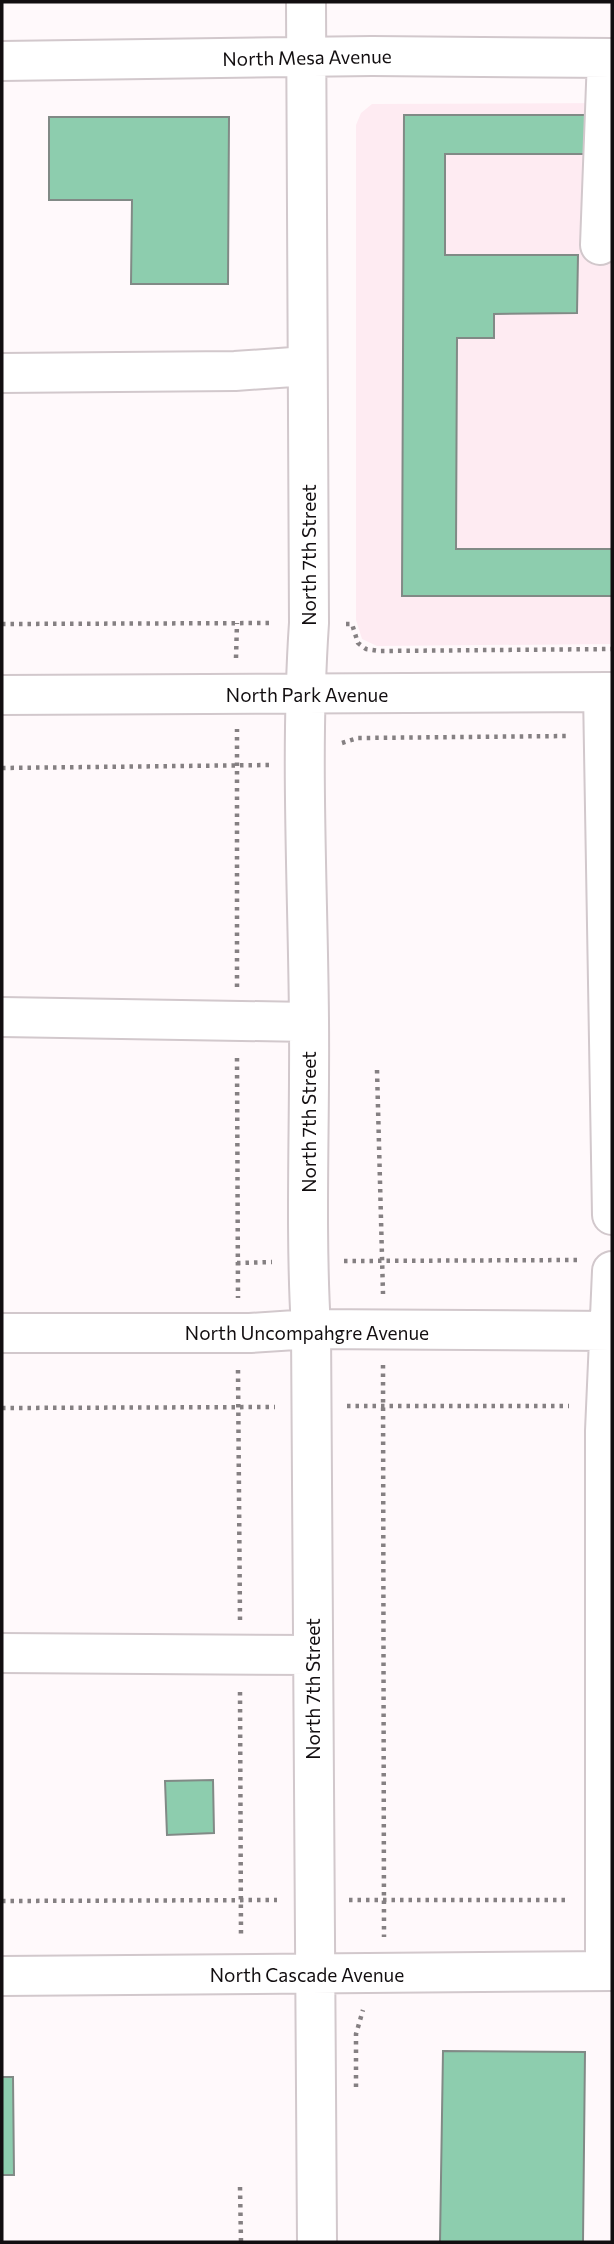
<svg xmlns="http://www.w3.org/2000/svg" width="614" height="2244" font-family="Commissioner,sans-serif">
<rect width="100%" height="100%" fill="#fff9fb"/>
<path fill="#feebf2" d="M 612,103 L 612,644 L 377,646 L 362,639 L 356,620 L 356,125 L 361,113 L 372,104 Z"/>
<path fill="#8dcdae" stroke="#818a86" stroke-width="2" d="M 404,115 L 589,115 L 589,154 L 445,154 L 445,255 L 578,255 L 577,313 L 494,314 L 494,338 L 457,338 L 456,549 L 612,549 L 612,596 L 402,596 Z
M 49,117 L 229,117 L 228,284 L 131,284 L 132,200 L 49,200 Z
M 213,1780 L 214,1833 L 167,1835 L 165,1781 Z
M 443,2051 L 585,2052 L 583,2242 L 440,2242 Z
M 2,2077 L 13,2077 L 14,2175 L 2,2175 Z"/>
<g fill="none" stroke-linecap="round" stroke-linejoin="round">
<defs>
<path id="minor" d="M 306,2 L 309,623 C 300,756 308,889 309,1021 C 310,1124 305,1227 311,1329 L 317,2242
M 2,61 L 372,56 L 612,58
M 600,245 L 607,58
M 2,373 L 235,371 L 307,366
M 603,692 L 612,1215
M 2,695 L 612,692
M 2,1017 L 309,1022
M 2,1333 L 250,1333 L 311,1329 L 612,1331
M 2,1653 L 312,1655
M 605,1971 L 605,1431 L 612,1271
M 2,1976 L 612,1971"/>
</defs>
<use href="#minor" stroke="#d2c8cc" stroke-width="42"/>
<path stroke="#858082" stroke-width="4.5" stroke-dasharray="3.5 5" stroke-linecap="butt" d="M 2,624 L 274,623
M 346,624 L 352,624 L 358,643 L 366,649 L 380,651 L 612,649
M 236,658 L 237,623
M 342,743 L 358,738 L 567,736
M 2,768 L 270,765
M 237,987 L 237,729
M 237,1058 L 238,1298
M 377,1070 L 383,1294
M 344,1261 L 580,1260
M 237,1263 L 272,1262
M 383,1365 L 384,1937
M 238,1370 L 240,1620
M 347,1406 L 569,1406
M 2,1408 L 275,1407
M 240,1692 L 241,1938
M 349,1900 L 568,1900
M 2,1901 L 277,1900
M 356,2087 L 356,2034 L 363,2010
M 240,2187 L 241,2242"/>
<use href="#minor" stroke="#fff" stroke-width="38"/>
</g>
<g text-anchor="middle" dominant-baseline="central" stroke-width="5" stroke-linejoin="round" paint-order="stroke">
<g font-size="19" fill="#120e10" stroke="#fff">
<text transform="translate(307 57) rotate(-1)">North Mesa Avenue</text>
<text transform="translate(308 555) rotate(-90)">North 7th Street</text>
<text x="307" y="694">North Park Avenue</text>
<text transform="translate(308 1122) rotate(-90)">North 7th Street</text>
<text x="307" y="1332">North Uncompahgre Avenue</text>
<text transform="translate(312 1689) rotate(-90)">North 7th Street</text>
<text x="307" y="1974">North Cascade Avenue</text>
</g>
</g>
<rect width="614" height="2244" fill="none" stroke="#120e10" stroke-width="7"/>
</svg>
